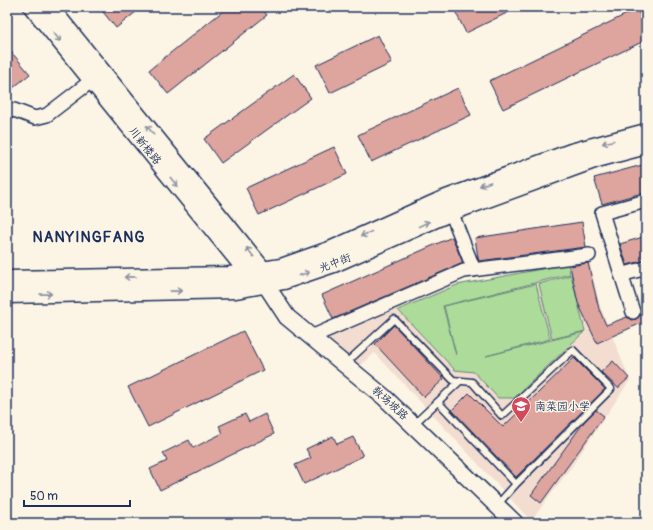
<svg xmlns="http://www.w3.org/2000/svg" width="653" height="530" font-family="Pangolin,'LXGW WenKai TC',sans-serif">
<rect width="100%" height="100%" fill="#fcf5e5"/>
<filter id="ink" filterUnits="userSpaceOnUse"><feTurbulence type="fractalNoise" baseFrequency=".025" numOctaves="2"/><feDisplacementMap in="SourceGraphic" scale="8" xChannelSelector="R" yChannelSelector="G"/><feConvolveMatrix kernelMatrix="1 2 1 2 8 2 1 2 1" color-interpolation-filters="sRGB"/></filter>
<g filter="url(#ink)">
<path fill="#f3ddd0" d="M 589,259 L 600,306 L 630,380 L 572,466 L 531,521 L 375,353 L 360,366 L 328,338 L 456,284 Z"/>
<path fill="#acdb9a" stroke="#64857c" d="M 568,264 L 570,274 L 443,306 L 456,355 L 444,306 L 536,284 L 550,339 L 486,356 L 584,332 L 514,398 L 498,398 L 474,372 L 455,370 L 398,310 L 457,285 Z
M 571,275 L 585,331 L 552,339 L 539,284 Z"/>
<path fill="#dea49e" stroke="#1b2f5e" d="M 99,7 L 142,7 L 116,28 Z
M 228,7 L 260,7 L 267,15 L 168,94 L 149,70 Z
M 453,7 L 519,7 L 466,33 Z
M 637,9 L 646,27 L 646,40 L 503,109 L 489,81 Z
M 378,35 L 392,63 L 330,93 L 316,65 Z
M 7,47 L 30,74 L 7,93 Z
M 294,74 L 311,98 L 221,163 L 204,139 Z
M 458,88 L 471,115 L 371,162 L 358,135 Z
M 334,147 L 347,174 L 259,215 L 246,188 Z
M 646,164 L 646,192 L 602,204 L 594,178 Z
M 582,222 L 586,247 L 479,261 L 478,258 L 475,238 Z
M 646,236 L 646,260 L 627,265 L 620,244 Z
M 452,237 L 463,263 L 333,319 L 322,295 Z
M 588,263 L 599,309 L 606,325 L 627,317 L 631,320 L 636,319 L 639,317 L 641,312 L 646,310 L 646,321 L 597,343 L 578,303 L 570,266 Z
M 394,325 L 444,379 L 424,397 L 375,344 Z
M 243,331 L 263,370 L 148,427 L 128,387 Z
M 574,358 L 605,389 L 516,477 L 452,410 L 469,393 L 503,427 Z
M 613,361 L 629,378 L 618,388 L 601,372 Z
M 596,410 L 604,416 L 541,503 L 531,495 L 584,422 Z
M 245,414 L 249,422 L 265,414 L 274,434 L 160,490 L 150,469 L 167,461 L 163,453 L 189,440 L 193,448 L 223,433 L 219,426 Z
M 333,436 L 337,444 L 353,437 L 363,456 L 304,484 L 295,465 L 311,458 L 306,449 Z"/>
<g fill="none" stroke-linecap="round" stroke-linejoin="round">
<defs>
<path id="service" d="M 345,364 L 394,319 L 453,380 L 472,382 L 502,416 L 573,350 L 611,389 L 516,484 L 498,504
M 438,402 L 516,484
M 414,424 L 460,381"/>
<path id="minor" d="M 7,112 L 14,110 L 35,118 L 47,115 L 99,75
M 448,204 L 474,270
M 621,275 L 646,268
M 633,312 L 602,213 L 646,201
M 311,337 L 464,271 L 589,255"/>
<path id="tertiary" d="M 32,7 L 253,279
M 50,7 L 269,277
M 7,279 L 230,275 L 281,267 L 332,249 L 441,200 L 571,152 L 646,132
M 266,285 L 287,317 L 384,397 L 515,523
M 7,295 L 236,290 L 284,281 L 334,264 L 452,212 L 597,159 L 646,146"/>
</defs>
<use href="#service" stroke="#1b2f5e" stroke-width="9"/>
<use href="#minor" stroke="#1b2f5e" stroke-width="16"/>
<use href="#tertiary" stroke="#1b2f5e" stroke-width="19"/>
<use href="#service" stroke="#fcf5e5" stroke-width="6"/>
<use href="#minor" stroke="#fcf5e5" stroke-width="13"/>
<use href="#tertiary" stroke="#fcf5e5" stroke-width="16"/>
</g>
<defs><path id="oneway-shaft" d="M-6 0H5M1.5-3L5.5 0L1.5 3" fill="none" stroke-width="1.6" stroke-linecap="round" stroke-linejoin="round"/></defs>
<g stroke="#8c92a2">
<use href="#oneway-shaft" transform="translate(57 37) rotate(51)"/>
<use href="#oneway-shaft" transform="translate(150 130) rotate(-129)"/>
<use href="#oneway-shaft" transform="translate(608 142) rotate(165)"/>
<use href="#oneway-shaft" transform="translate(174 182) rotate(51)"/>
<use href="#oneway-shaft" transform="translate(485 184) rotate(160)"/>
<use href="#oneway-shaft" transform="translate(424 224) rotate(-24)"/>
<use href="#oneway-shaft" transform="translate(366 234) rotate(156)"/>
<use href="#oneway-shaft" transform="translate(250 252) rotate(-129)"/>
<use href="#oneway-shaft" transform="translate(304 274) rotate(-18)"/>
<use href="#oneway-shaft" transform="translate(130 277) rotate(179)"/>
<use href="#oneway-shaft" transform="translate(176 291) rotate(-1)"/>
<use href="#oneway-shaft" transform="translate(46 294) rotate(-1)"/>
</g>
</g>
<defs>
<symbol id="school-pin" viewBox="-11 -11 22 30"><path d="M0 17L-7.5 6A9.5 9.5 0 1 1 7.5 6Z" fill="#d1495b" stroke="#fcf5e5"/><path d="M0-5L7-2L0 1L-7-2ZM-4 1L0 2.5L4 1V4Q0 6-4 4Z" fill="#fff"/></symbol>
</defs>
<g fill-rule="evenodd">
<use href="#school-pin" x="510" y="395" width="22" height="30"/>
</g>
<g text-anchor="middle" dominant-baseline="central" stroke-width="3" stroke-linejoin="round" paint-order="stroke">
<g font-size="11" fill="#1b2f5e" stroke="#fcf5e5">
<text transform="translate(145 146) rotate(51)">川新楼路</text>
<text transform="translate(335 263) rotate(-21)">光中街</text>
<text transform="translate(390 403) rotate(42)">教场坡路</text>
</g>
<g font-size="11" fill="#1b2f5e" stroke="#fcf5e5" text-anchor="start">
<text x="535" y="406">南菜园小学</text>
</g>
<g font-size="15" font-weight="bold" letter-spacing="1" fill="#1b2f5e" stroke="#fcf5e5">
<text x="89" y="237">NANYINGFANG</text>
</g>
</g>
<rect width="653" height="530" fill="none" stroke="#fcf5e5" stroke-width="24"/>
<rect x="12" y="12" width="629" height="506" fill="none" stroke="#1b2f5e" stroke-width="1.5" filter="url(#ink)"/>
<path d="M24 500v6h106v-6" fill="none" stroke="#1b2f5e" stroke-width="2"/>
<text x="30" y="500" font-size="12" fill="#1b2f5e" stroke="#fcf5e5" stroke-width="3" paint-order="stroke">50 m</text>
</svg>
